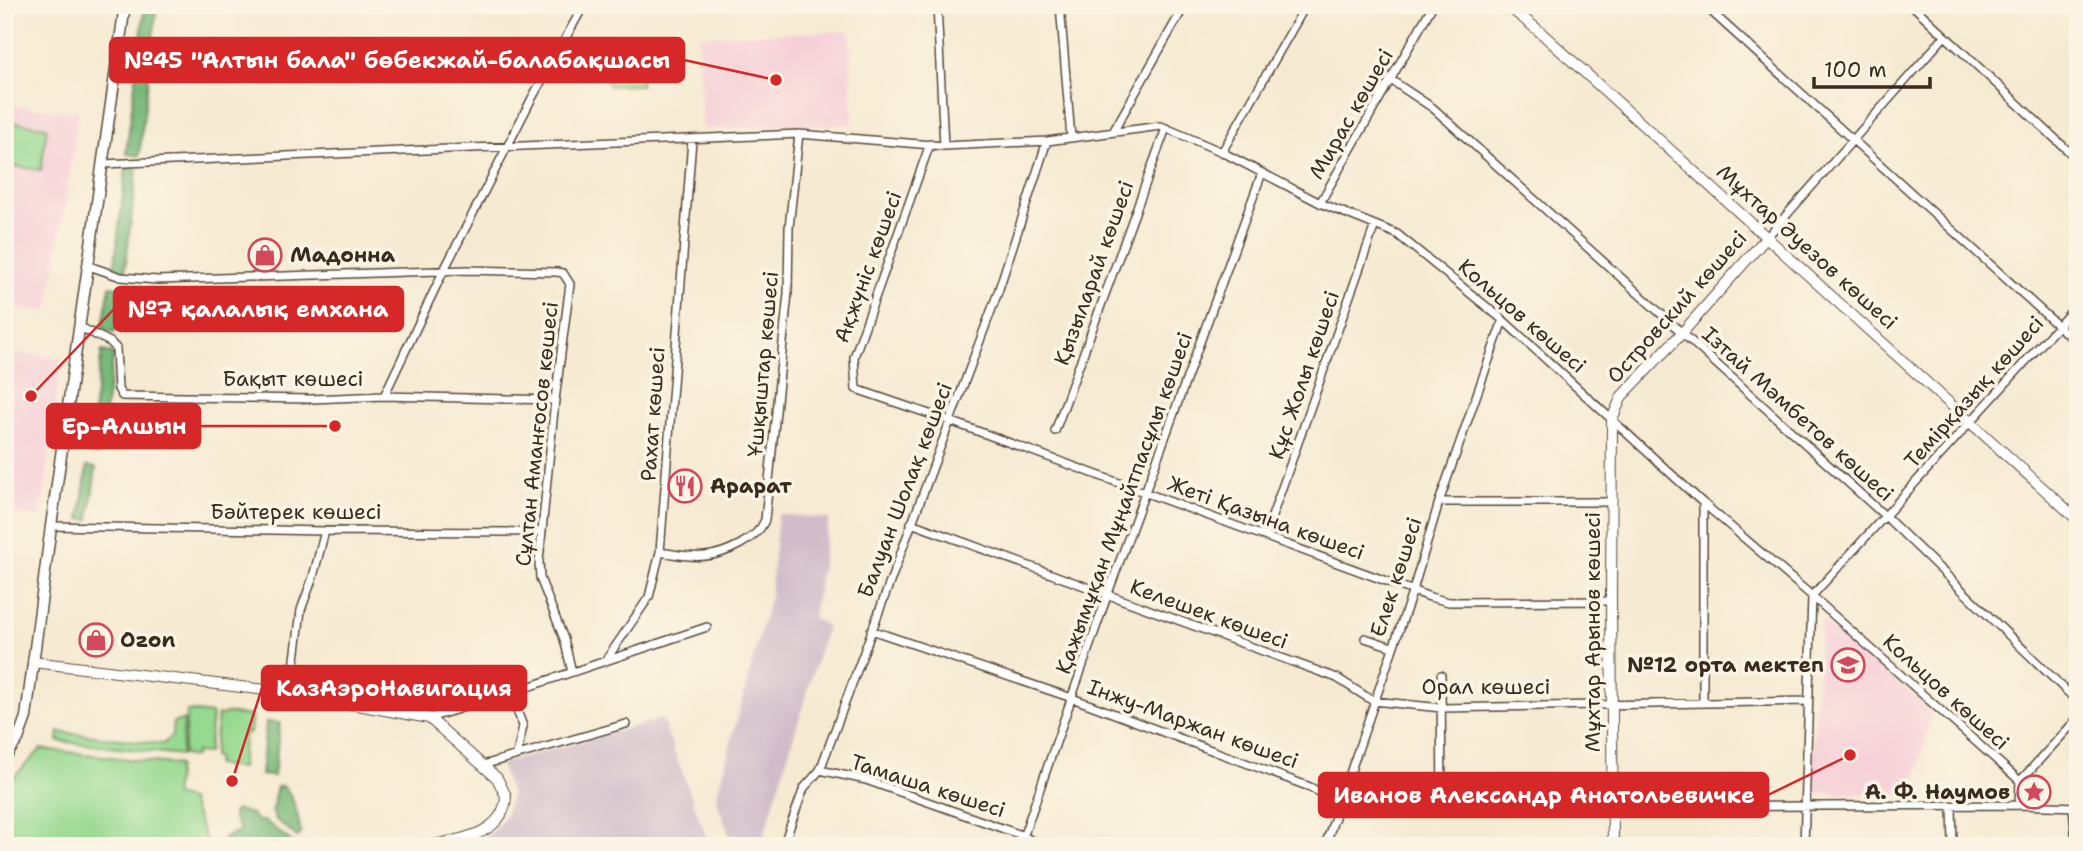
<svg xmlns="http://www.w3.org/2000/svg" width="2083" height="851" font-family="'Shantell Sans',sans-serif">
<rect width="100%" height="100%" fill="#fcf5e5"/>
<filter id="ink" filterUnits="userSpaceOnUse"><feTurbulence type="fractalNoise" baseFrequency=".0143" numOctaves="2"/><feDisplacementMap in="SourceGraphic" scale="14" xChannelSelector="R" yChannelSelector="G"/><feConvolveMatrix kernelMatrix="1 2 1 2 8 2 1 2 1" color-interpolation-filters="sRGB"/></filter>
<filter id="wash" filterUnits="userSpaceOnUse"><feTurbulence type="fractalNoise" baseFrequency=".00686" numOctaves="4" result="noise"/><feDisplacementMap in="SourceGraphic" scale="28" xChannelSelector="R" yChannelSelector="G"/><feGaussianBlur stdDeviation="1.57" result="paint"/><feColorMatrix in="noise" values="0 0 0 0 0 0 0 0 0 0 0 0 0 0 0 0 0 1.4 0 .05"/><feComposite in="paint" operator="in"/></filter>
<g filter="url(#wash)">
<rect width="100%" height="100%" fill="#f6ead2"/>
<path fill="#f6cfd8" d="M 850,31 L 853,124 L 702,129 L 699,36 Z
M 5,105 L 79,112 L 48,311 L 5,308 Z
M 5,350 L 61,359 L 41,517 L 5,512 Z
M 1821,619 L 1934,711 L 1911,793 L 1811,794 Z"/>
<path fill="#d1bdca" d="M 778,514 L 829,519 L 813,618 L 827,625 L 763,839 L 729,835 L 716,798 L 770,596 Z
M 662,719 L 710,846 L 461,846 L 485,837 L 492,832 L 505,817 L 511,795 L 500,764 Z"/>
<path fill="#96d990" stroke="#688257" stroke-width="2" d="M 607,67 L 641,67 L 641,85 L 608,86 Z
M 5,121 L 47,127 L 41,170 L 5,165 Z
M 187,711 L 212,714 L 208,753 L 195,752 L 195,757 L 183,755 Z
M 225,713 L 252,716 L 250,733 L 245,733 L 241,768 L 216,765 L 217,758 L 213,757 L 218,715 L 223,715 Z
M 184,720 L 181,755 L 58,741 L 59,732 L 163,744 L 172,736 L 173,722 Z
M 41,749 L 178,765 L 174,796 L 190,800 L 208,846 L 5,846 L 5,786 Z"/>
<path fill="#78b97a" stroke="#5a724c" stroke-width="2" d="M 145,5 L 157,5 L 139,156 L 126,154 Z
M 126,168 L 137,169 L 125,271 L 114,270 Z
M 110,286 L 123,288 L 115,332 L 102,330 Z
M 102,351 L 114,353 L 98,455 L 87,453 Z
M 87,466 L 96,468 L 89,520 L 80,519 Z
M 266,722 L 280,723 L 274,776 L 261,775 Z
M 283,786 C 294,795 299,820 301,834 L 297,837 L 275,819 L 272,810 L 275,805 L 274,798 L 277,787 Z
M 237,810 L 252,814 L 257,821 L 265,821 L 295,844 L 293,846 L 227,846 L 223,839 L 240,830 L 233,818 L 233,812 Z"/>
</g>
<g filter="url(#ink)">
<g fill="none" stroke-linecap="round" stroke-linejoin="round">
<defs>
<path id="minor" d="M 937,5 L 944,146
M 1060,5 L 1071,138
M 1704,5 L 2078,344
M 1912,5 L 2078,160
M 1391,80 L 1433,108 L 1885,516 L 2078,702
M 1113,132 L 1185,5
M 930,144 L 854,357 L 856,389 L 950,421 L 1430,597 L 1449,602 L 1611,601
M 1222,152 L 1306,5
M 103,164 L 799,134 L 944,146 L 1047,141 L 1161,126 L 1222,152 L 1320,203 L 1397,234 L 1503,320 L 1703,503 L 1812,596 L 2020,781
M 1320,203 L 1433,5
M 1767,237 L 1945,36
M 89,266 L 121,277 L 157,280 L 467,270 L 557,272 L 563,273 L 570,284 L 555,400 L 539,561 L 540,578 L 564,639 L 572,672
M 80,327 L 110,342 L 116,348 L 118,389 L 122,396 L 311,399 L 384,396 L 555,400
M 384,396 L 443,272 L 532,98 L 584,5
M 1055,431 L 1166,128
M 1439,502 L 1612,502
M 1703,503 L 1703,703
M 911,523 L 1337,678 L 1373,701 L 1442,708 L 1808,701
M 51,526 L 325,531 L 541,532
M 1265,536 L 1375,225
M 660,552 C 675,554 690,558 705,556 C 725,554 757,540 765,520 L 788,293 L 789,228 L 799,134
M 871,630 L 1072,698 L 1310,787 L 1340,804 L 1442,808 L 2019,805 L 2078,807
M 1365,638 L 1392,647
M 606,660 L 649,597 L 660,552 L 692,140
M 1441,675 L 1442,808
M 291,693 L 301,610 L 313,577 L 325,531
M 510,693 L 523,726 L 517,754
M 429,718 L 498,697 L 707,627
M 483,765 L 626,724
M 820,770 L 866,780 L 1024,836 L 1040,846
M 2019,805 L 2020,781 L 2078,718
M 1952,806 L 1953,846
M 2073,807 L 2076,846
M 783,846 L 804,788 L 820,770 L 997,295 L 1047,141
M 1020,846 L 1107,596 L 1262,173
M 1325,846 L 1413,590 L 1439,502 L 1503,320
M 1804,846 L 1812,596 L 2078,304"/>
<path id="tertiary" d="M 1507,5 L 1538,30 L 2078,520
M 33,662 L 291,693 L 429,718 L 497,778 L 506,796 C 505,835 458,840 428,846
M 1613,846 L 1611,601 L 1612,419 L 1622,396 L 1682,333 L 1767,237"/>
<path id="secondary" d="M 5,757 L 18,739 L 26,717 L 51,526 L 125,5"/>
</defs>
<use href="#minor" stroke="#574739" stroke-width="10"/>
<use href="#tertiary" stroke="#574739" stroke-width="12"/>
<use href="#secondary" stroke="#574739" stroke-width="13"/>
<use href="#minor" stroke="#fff" stroke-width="7"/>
<use href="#tertiary" stroke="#fff" stroke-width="10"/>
<use href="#secondary" stroke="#fff" stroke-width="10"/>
</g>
</g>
<defs>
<symbol id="shop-ring" viewBox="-11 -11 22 22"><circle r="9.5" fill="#fcf5e5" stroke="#d1495b" stroke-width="1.5"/><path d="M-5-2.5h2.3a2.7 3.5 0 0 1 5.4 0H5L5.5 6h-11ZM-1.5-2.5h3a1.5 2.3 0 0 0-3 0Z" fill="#d1495b"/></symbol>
<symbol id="restaurant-ring" viewBox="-11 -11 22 22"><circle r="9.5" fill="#fcf5e5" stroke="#d1495b" stroke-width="1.5"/><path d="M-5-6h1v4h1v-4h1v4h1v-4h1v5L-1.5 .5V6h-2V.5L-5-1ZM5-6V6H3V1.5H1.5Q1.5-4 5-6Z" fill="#d1495b"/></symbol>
<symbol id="school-ring" viewBox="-11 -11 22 22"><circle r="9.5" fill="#fcf5e5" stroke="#d1495b" stroke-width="1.5"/><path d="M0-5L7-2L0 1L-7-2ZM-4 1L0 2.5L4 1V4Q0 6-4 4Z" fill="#d1495b"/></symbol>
<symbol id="sight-ring" viewBox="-11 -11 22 22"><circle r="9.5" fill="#fcf5e5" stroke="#d1495b" stroke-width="1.5"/><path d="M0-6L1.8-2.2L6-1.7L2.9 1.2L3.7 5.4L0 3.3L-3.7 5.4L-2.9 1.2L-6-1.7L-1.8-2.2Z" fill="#d1495b"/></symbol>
</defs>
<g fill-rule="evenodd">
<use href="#shop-ring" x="246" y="236" width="38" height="38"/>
<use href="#restaurant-ring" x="666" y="467" width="38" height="38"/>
<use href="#shop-ring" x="77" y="621" width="38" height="38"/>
<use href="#school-ring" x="1829" y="646" width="38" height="38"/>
<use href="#sight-ring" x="2015" y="773" width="38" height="38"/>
</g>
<g text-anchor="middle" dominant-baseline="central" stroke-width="7" stroke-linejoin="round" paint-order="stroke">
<g font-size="21" fill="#3b2a1e" stroke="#fcf5e5">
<text transform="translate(1351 114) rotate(-60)">Мирас көшесі</text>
<text transform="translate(1807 247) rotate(42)">Мұхтар Әуезов көшесі</text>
<text transform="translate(868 267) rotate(-70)">Ақжүніс көшесі</text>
<text transform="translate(1094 273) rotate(-70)">Қызыларай көшесі</text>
<text transform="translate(1677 307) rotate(-48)">Островский көшесі</text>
<text transform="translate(1522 316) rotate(41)">Кольцов көшесі</text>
<text transform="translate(763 364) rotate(-85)">Ұшқыштар көшесі</text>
<text transform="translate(1304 375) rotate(-71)">Құс Жолы көшесі</text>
<text x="293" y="379">Бақыт көшесі</text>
<text transform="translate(1974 392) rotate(-48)">Темірқазық көшесі</text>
<text transform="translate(653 414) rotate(-86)">Рахат көшесі</text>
<text transform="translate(1798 414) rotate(42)">Ізтай Мәмбетов көшесі</text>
<text transform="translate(537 434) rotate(-84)">Сұлтан Аманғосов көшесі</text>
<text transform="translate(905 490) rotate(-69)">Балуан Шолақ көшесі</text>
<text transform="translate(1124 503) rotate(-70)">Қажымұқан Мұңайтпасұлы көшесі</text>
<text x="296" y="512">Бәйтерек көшесі</text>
<text transform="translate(1266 518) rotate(20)">Жеті Қазына көшесі</text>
<text transform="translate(1396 577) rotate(-72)">Елек көшесі</text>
<text transform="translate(1209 614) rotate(20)">Келешек көшесі</text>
<text transform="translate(1593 632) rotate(-90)">Мұхтар Арынов көшесі</text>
<text x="1486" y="687">Орал көшесі</text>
<text transform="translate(1946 692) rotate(42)">Кольцов көшесі</text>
<text transform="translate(1193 724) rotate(20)">Інжу-Маржан көшесі</text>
<text transform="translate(928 786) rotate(18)">Тамаша көшесі</text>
</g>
<g font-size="21" font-weight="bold" fill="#3b2a1e" stroke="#fcf5e5" text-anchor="start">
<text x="290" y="255">Мадонна</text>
<text x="710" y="486">Арарат</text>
<text x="120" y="640">Ozon</text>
<text x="1824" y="665" text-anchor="end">№12 орта мектеп</text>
<text x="2010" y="792" text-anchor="end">А. Ф. Наумов</text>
</g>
</g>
<path fill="none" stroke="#d62828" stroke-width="2.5" d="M776 80L684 60M31 396L114 309M335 426L200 426M232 781L262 688M1850 755L1768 795"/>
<g fill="#d62828" stroke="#fcf5e5" stroke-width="2.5">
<circle cx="776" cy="80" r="7"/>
<circle cx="31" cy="396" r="7"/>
<circle cx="335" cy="426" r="7"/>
<circle cx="232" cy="781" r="7"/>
<circle cx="1850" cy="755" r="7"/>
</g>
<g fill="#d62828" stroke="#d62828" stroke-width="2.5">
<rect x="110" y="38" width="574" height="44" rx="7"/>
<rect x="114" y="287" width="289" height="44" rx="7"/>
<rect x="47" y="404" width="153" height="44" rx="7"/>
<rect x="262" y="666" width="264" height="44" rx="7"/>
<rect x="1319" y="773" width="449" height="44" rx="7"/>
</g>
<g font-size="23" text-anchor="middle" font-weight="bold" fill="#fff">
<text x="397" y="68">№45 "Алтын бала" бөбекжай-балабақшасы</text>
<text x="258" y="317">№7 қалалық емхана</text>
<text x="124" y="434">Ер-Алшын</text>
<text x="394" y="696">КазАэроНавигация</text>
<text x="1544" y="803">Иванов Александр Анатольевичке</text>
</g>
<rect width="2083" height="851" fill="none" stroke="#fcf5e5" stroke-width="28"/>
<path d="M1814 77v10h116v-10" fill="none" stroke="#3b2a1e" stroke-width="3.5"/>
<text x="1824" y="77" font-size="21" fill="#3b2a1e" stroke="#fcf5e5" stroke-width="5" paint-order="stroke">100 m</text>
</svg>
